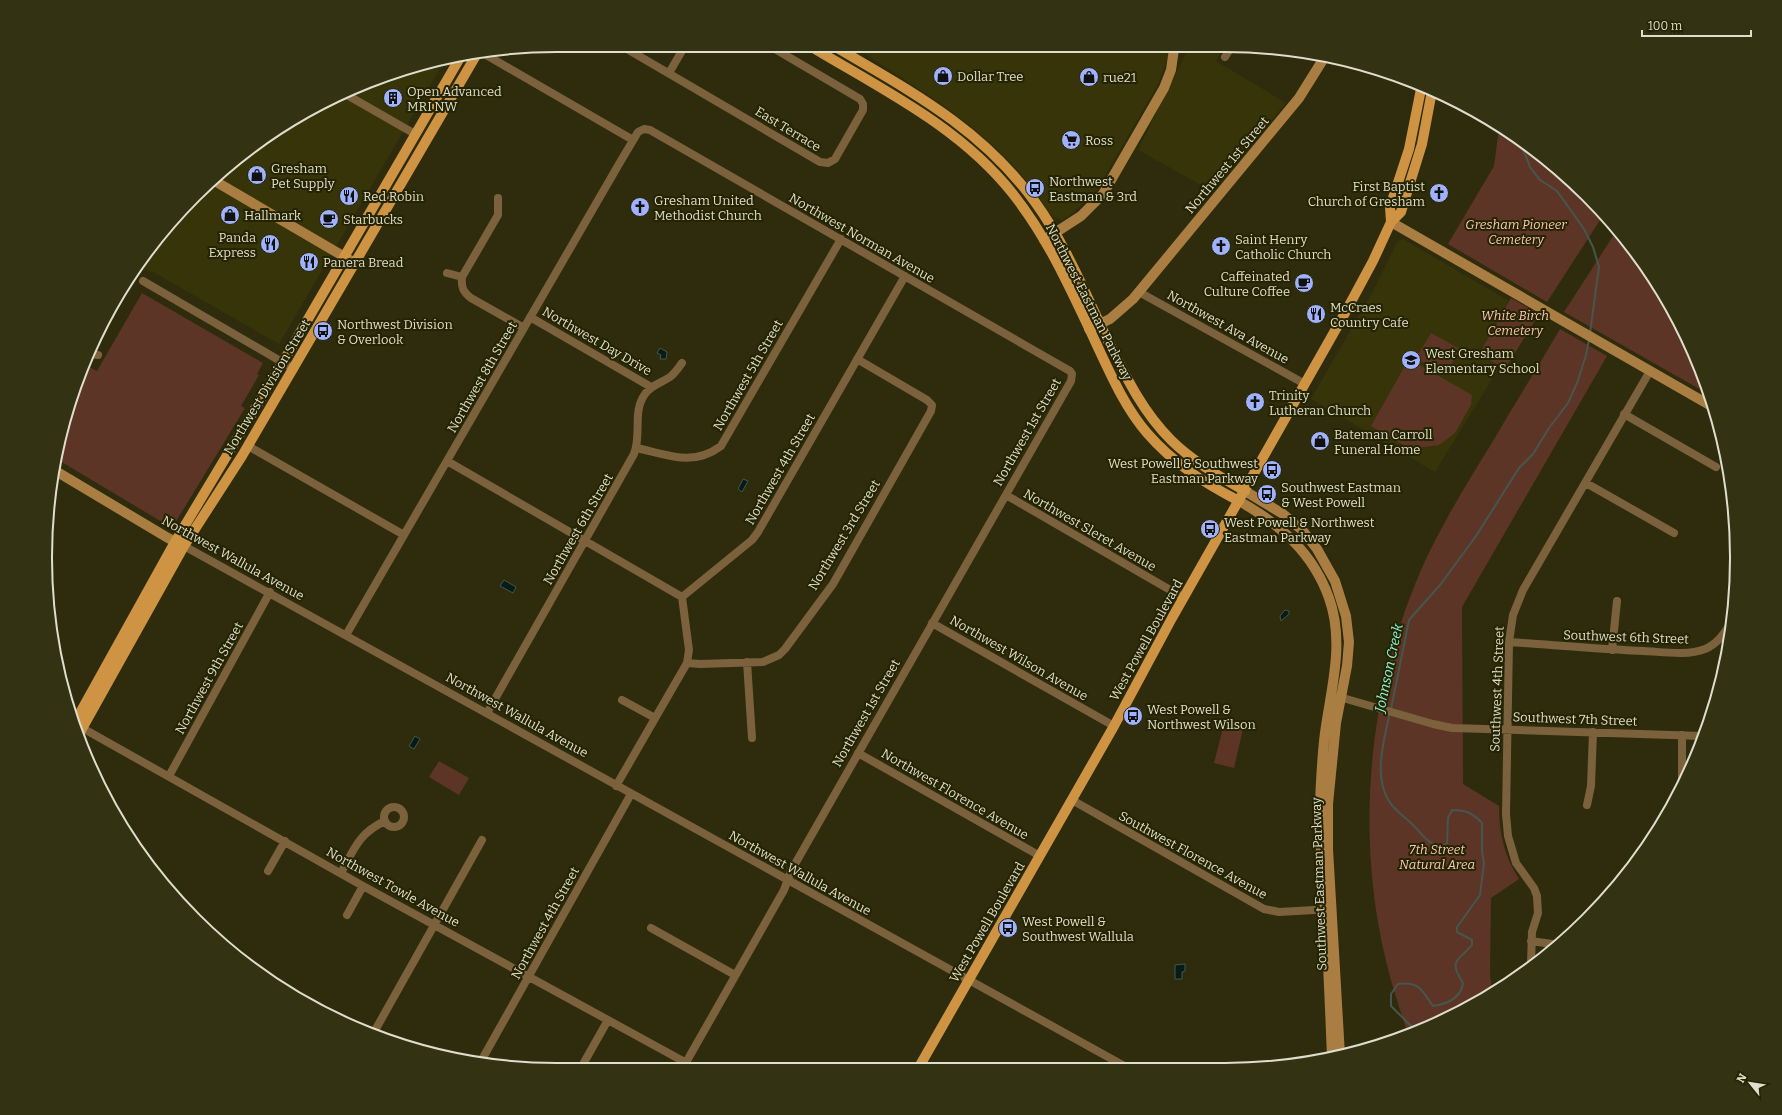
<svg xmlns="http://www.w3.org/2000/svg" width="1782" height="1115" font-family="Bitter,serif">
<rect width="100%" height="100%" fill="#2e2c0c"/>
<path fill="#37340a" d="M 857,49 L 1168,49 L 1168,51 L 1167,61 L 1157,86 L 1098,188 L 1092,196 L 1069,216 L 1062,220 L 1053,217 L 1021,174 L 1001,153 L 972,127 L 939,102 Z
M 1188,49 L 1222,49 L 1216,61 L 1286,103 L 1212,191 L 1138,150 Z
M 445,60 L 279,344 L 155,273 L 137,267 L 151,245 L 195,195 L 273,132 L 393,72 Z
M 1403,239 L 1509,301 L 1479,354 L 1500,366 L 1435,472 L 1311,399 L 1373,291 L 1397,242 Z"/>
<path fill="#5d3527" d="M 1499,129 L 1537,151 L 1604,214 L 1547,302 L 1448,244 L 1494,166 Z
M 1617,230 L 1668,301 L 1710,395 L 1564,312 Z
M 142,293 L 263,363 L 257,374 L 259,375 L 241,406 L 245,408 L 172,528 L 55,458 L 72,393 L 85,365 L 97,371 Z
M 1511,298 L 1539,314 L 1505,369 L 1479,354 Z
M 1560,329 L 1607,356 L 1462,607 L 1463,784 L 1499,806 C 1499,833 1504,856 1519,879 L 1491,898 L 1490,974 L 1492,990 L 1451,1017 L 1408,1034 C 1400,1010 1392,986 1386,961 C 1354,829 1369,685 1425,561 C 1444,521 1467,483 1490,446 C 1513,407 1537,368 1560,329 Z
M 1431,333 L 1460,349 L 1445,375 L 1416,358 Z
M 1414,362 L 1472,395 L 1471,405 L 1455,433 L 1439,445 L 1416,448 L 1405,446 L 1371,426 L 1406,364 Z
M 1224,724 L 1243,729 L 1234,768 L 1214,763 Z
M 439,761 L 469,778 L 459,795 L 429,777 Z"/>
<path fill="#061c16" stroke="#47564d" d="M 660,348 L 667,352 L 666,359 L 660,359 L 661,355 L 657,353 Z
M 743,479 L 748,481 L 742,492 L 738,489 Z
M 504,580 L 516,587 L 513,593 L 500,586 Z
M 1285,610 L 1289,611 L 1289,614 L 1281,621 L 1280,616 Z
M 415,736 L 420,739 L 414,749 L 409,746 Z
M 1185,964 L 1185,971 L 1182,972 L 1182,979 L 1175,979 L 1175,965 Z"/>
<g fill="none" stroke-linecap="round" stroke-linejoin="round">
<path stroke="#47564d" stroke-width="2" d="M 1520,141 L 1530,167 L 1540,180 L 1557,191 L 1584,229 L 1593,247 L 1599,267 L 1590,333
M 1391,709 L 1409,620 L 1440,585 L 1476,536 L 1519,468 L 1533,454 L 1549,428 L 1568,403 L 1577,383 L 1586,355 L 1589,340
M 1390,713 C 1384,739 1373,777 1389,801 C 1394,810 1405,817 1413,825 C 1422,834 1427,843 1441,847 L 1447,843 L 1448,818 L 1452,810 C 1466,810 1473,813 1482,823 L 1482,851 L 1484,863 L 1480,895 L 1457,927 L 1457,932 L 1472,940 L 1472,945 C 1458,962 1448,959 1463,983 C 1461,998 1447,1004 1433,1006 C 1422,991 1420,981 1398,984 L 1391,994 L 1391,1006 L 1416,1031"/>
<path stroke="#7c613d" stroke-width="8" d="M 627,49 L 820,162 L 828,163 L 835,159 L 863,110 L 863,104 L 860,99 L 775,49
M 481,52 L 633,140
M 1225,57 L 1230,49
M 669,73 L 683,49
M 347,95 L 415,134
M 498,198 L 498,215 L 462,277 C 461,287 463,292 471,298 L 524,328
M 447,273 L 462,277
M 143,281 L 294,369
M 1139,292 L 1305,384
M 530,317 L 651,387
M 90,354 L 98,355
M 1624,414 L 1716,467
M 248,446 L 404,535
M 637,448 C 668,455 693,467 721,446 L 841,239
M 447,461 L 682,597
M 1586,483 L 1674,533
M 1006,495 L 1184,598
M 184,546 L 1128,1068
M 932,623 L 1114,726
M 346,635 L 619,164 L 638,132 L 644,129 L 650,130 L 1070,371 L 1072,374 L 1071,381 L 791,871 L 784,890 L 684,1066
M 1509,642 C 1554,645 1599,649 1644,651 C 1664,652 1687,656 1705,649 C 1717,644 1724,634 1731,623
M 1612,650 L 1617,601
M 747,662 L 752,738
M 687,663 L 700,664 L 763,662 L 779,655 L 785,649 L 833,584 L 931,411 L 932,405 L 927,400 L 857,359
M 1336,696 L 1433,724 L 1452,728 L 1702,736
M 622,700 L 655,718
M 487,713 L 634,454 C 642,434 632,412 645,394 C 651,385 661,383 670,377 C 675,373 679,367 682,363
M 77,725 L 363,886 L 692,1066
M 858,753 L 1040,856
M 169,776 L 270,592
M 616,786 L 687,663 L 689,650 L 682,597 L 752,540 L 758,532 L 905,276
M 1682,787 L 1682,735
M 1072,800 L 1264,909 L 1279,912 L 1331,909
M 1587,805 L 1591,786 L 1593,732
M384 817a10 10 0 1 1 20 0a10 10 0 1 1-20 0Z
M 268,871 L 285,841
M 341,873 C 354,849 359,833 385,821
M 347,915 L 363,886
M 651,928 L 735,975
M 1531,941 L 1559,945
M 1531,964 L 1532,932 L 1538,913 L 1537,896 L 1534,888 L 1516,863 L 1508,836 L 1506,814 L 1509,642 L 1513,615 L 1523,590 L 1650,371
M 373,1034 L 482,840
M 480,1063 L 631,794
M 582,1066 L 608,1020"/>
<path stroke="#aa7e42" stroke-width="10" d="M 213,180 L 355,263
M 1391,222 L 1713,407
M 1044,240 L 1081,216 L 1103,194 L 1164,88 L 1171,70 L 1174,49
M 1089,329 L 1110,319 L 1133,299 L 1299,98 L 1324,58
M 54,470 L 168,538 L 182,545
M 1245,491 L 1283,514 L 1303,531 L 1317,549 L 1335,581 L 1346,616 L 1349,642 L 1347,666 L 1336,723 L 1328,804 L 1328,849 L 1340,1055
M 1239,501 C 1280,524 1313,553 1329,598 C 1345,643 1331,688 1325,733 C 1322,756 1321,779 1320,803 C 1319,838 1322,873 1325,908 C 1328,958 1330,1007 1332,1057"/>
<path stroke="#ce9444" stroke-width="10" d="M 815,49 C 885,91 961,128 1013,194 C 1048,238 1071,290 1095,341 C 1110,373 1124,406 1147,433 C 1173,463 1204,483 1239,501
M 839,49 C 914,93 983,130 1035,202 C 1067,246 1087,298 1111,347 C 1128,381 1144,413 1171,440 C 1192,461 1219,476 1245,491
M 1391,222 L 1390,207 L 1409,149 L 1421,89 L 1423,85
M 75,722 L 175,542 L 283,362 L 461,56
M 79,734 L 184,546 L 242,456 L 478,52
M 919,1067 L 1114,726 L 1172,618 L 1345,313 L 1373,261 L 1391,222 L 1401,212 L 1422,144 L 1432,91"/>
</g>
<defs>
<symbol id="shop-disc" viewBox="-11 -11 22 22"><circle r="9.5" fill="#a1b2fd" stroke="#242302"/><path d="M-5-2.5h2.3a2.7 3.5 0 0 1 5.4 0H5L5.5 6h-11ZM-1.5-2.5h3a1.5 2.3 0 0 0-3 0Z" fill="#111"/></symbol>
<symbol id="building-disc" viewBox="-11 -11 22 22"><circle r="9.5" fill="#a1b2fd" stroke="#242302"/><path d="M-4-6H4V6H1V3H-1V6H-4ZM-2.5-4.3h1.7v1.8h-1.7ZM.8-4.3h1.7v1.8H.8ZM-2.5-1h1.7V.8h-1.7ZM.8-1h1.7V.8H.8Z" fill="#111"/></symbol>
<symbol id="supermarket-disc" viewBox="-11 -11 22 22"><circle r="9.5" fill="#a1b2fd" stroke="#242302"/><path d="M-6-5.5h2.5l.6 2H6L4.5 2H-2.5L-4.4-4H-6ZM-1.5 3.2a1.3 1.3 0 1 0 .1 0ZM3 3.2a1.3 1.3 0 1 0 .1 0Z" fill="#111"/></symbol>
<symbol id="bus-disc" viewBox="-11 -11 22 22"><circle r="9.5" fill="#a1b2fd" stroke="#242302"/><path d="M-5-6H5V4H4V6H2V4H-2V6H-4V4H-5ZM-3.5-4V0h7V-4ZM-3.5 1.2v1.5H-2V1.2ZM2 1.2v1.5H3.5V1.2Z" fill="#111"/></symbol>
<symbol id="church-disc" viewBox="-11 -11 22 22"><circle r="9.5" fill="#a1b2fd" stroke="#242302"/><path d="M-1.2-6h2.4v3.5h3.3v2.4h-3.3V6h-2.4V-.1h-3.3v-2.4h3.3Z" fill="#111"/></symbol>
<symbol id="restaurant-disc" viewBox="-11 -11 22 22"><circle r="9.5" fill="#a1b2fd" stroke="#242302"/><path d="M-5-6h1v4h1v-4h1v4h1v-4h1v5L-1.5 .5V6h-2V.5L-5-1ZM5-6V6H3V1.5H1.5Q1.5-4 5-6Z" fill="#111"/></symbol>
<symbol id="cafe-disc" viewBox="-11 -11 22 22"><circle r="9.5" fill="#a1b2fd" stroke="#242302"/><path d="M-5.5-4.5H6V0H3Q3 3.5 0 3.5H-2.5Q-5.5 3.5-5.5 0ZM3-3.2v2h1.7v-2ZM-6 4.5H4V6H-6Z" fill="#111"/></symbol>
<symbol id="school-disc" viewBox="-11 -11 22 22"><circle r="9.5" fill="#a1b2fd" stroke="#242302"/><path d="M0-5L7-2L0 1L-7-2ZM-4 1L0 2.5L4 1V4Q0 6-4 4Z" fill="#111"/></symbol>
</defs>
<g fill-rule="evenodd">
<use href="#shop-disc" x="932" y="65" width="22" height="22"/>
<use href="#shop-disc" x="1078" y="66" width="22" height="22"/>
<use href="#building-disc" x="382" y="87" width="22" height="22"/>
<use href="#supermarket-disc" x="1060" y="129" width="22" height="22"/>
<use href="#shop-disc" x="246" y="164" width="22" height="22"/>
<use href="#bus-disc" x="1024" y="177" width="22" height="22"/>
<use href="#church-disc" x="1428" y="182" width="22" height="22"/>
<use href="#restaurant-disc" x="338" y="185" width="22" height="22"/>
<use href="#church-disc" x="629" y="196" width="22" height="22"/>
<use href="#shop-disc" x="219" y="204" width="22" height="22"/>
<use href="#cafe-disc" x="318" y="208" width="22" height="22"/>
<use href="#restaurant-disc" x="259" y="233" width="22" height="22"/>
<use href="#church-disc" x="1210" y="235" width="22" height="22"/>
<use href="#restaurant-disc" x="298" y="251" width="22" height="22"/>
<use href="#cafe-disc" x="1293" y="272" width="22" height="22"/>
<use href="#restaurant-disc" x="1305" y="303" width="22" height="22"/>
<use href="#bus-disc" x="312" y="320" width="22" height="22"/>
<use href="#school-disc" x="1400" y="349" width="22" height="22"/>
<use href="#church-disc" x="1244" y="391" width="22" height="22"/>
<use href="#shop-disc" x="1309" y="430" width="22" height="22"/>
<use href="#bus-disc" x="1261" y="459" width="22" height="22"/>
<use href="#bus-disc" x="1256" y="483" width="22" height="22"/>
<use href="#bus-disc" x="1199" y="518" width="22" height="22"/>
<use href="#bus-disc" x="1122" y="705" width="22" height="22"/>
<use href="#bus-disc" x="997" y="917" width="22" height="22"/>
</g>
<g text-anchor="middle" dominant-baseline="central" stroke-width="4" stroke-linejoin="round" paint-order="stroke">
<g font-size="13" fill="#dfdecc" stroke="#242302" text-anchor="start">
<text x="957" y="76">Dollar Tree</text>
<text x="1103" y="77">rue21</text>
<text x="407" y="91">Open Advanced<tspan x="407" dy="15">MRI NW</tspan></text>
<text x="1085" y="140">Ross</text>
<text x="271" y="168">Gresham<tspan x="271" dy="15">Pet Supply</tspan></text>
<text x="1049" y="181">Northwest<tspan x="1049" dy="15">Eastman &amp; 3rd</tspan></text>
<text x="1425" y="186" text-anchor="end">First Baptist<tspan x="1425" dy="15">Church of Gresham</tspan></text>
<text x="363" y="196">Red Robin</text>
<text x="654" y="200">Gresham United<tspan x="654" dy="15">Methodist Church</tspan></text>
<text x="244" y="215">Hallmark</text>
<text x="343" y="219">Starbucks</text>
<text x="256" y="237" text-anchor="end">Panda<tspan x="256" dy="15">Express</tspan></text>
<text x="1235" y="239">Saint Henry<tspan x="1235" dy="15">Catholic Church</tspan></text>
<text x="323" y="262">Panera Bread</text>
<text x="1290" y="276" text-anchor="end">Caffeinated<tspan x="1290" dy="15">Culture Coffee</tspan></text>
<text x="1330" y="307">McCraes<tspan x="1330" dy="15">Country Cafe</tspan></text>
<text x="337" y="324">Northwest Division<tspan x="337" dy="15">&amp; Overlook</tspan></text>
<text x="1425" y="353">West Gresham<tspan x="1425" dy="15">Elementary School</tspan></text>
<text x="1269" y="395">Trinity<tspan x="1269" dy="15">Lutheran Church</tspan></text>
<text x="1334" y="434">Bateman Carroll<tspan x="1334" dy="15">Funeral Home</tspan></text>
<text x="1258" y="463" text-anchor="end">West Powell &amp; Southwest<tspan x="1258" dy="15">Eastman Parkway</tspan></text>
<text x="1281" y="487">Southwest Eastman<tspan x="1281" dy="15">&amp; West Powell</tspan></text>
<text x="1224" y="522">West Powell &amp; Northwest<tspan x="1224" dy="15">Eastman Parkway</tspan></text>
<text x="1147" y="709">West Powell &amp;<tspan x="1147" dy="15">Northwest Wilson</tspan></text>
<text x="1022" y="921">West Powell &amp;<tspan x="1022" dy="15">Southwest Wallula</tspan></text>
</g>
<g font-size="13" fill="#dfdecc" stroke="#242302">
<text transform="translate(788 129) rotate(31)">East Terrace</text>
<text transform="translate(1227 165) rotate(-50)">Northwest 1st Street</text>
<text transform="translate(862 238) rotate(30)">Northwest Norman Avenue</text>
<text transform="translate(1089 302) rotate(63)">Northwest Eastman Parkway</text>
<text transform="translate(1228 327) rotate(29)">Northwest Ava Avenue</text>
<text transform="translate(597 341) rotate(30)">Northwest Day Drive</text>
<text transform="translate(748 375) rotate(-60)">Northwest 5th Street</text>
<text transform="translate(482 377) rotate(-60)">Northwest 8th Street</text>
<text transform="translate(267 387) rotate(-59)">Northwest Division Street</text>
<text transform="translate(1027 432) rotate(-60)">Northwest 1st Street</text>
<text transform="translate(780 469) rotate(-60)">Northwest 4th Street</text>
<text transform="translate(578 529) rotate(-60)">Northwest 6th Street</text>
<text transform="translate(1090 530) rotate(30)">Northwest Sleret Avenue</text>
<text transform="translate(844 535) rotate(-59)">Northwest 3rd Street</text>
<text transform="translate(233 558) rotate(29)">Northwest Wallula Avenue</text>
<text transform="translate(1626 637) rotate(2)">Southwest 6th Street</text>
<text transform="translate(1146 640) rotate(-61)">West Powell Boulevard</text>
<text transform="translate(1019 658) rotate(30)">Northwest Wilson Avenue</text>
<text transform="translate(209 678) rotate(-61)">Northwest 9th Street</text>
<text transform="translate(1497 689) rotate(-88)">Southwest 4th Street</text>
<text transform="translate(866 713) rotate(-60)">Northwest 1st Street</text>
<text transform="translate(517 715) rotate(29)">Northwest Wallula Avenue</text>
<text transform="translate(1575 719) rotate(2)">Southwest 7th Street</text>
<text transform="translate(955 794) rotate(30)">Northwest Florence Avenue</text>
<text transform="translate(1193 855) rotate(29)">Southwest Florence Avenue</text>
<text transform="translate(800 873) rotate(29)">Northwest Wallula Avenue</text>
<text transform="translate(1319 884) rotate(-92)">Southwest Eastman Parkway</text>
<text transform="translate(393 887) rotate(29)">Northwest Towle Avenue</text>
<text transform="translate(987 922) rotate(-60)">West Powell Boulevard</text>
<text transform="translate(545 923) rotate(-61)">Northwest 4th Street</text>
</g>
<g font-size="13" font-style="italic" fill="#fcc7b5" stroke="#242302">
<text x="1516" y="224">Gresham Pioneer<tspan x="1516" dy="15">Cemetery</tspan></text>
<text x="1515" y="315">White Birch<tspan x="1515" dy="15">Cemetery</tspan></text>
<text x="1437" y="849">7th Street<tspan x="1437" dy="15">Natural Area</tspan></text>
</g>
<g font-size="14" font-style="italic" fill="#8cf7d9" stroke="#242302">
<text transform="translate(1389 668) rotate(-78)">Johnson Creek</text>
</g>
</g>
<path d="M0 0H1782V1115H0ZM557 52H1225A505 505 0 0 1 1730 557V558A505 505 0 0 1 1225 1063H557A505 505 0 0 1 52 558V557A505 505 0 0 1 557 52Z" fill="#333212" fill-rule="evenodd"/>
<path fill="none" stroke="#dfdecc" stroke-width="2" d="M557 52H1225A505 505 0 0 1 1730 557V558A505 505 0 0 1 1225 1063H557A505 505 0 0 1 52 558V557A505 505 0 0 1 557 52Z"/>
<g transform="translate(1750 1083) rotate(300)" stroke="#242302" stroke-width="3" paint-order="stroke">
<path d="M0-3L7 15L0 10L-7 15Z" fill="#dfdecc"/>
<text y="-6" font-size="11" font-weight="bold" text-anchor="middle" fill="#dfdecc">N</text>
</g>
<path d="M1642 30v6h109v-6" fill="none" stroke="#dfdecc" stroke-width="2"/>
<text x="1648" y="30" font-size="12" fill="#dfdecc" stroke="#242302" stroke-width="3" paint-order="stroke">100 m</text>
</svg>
